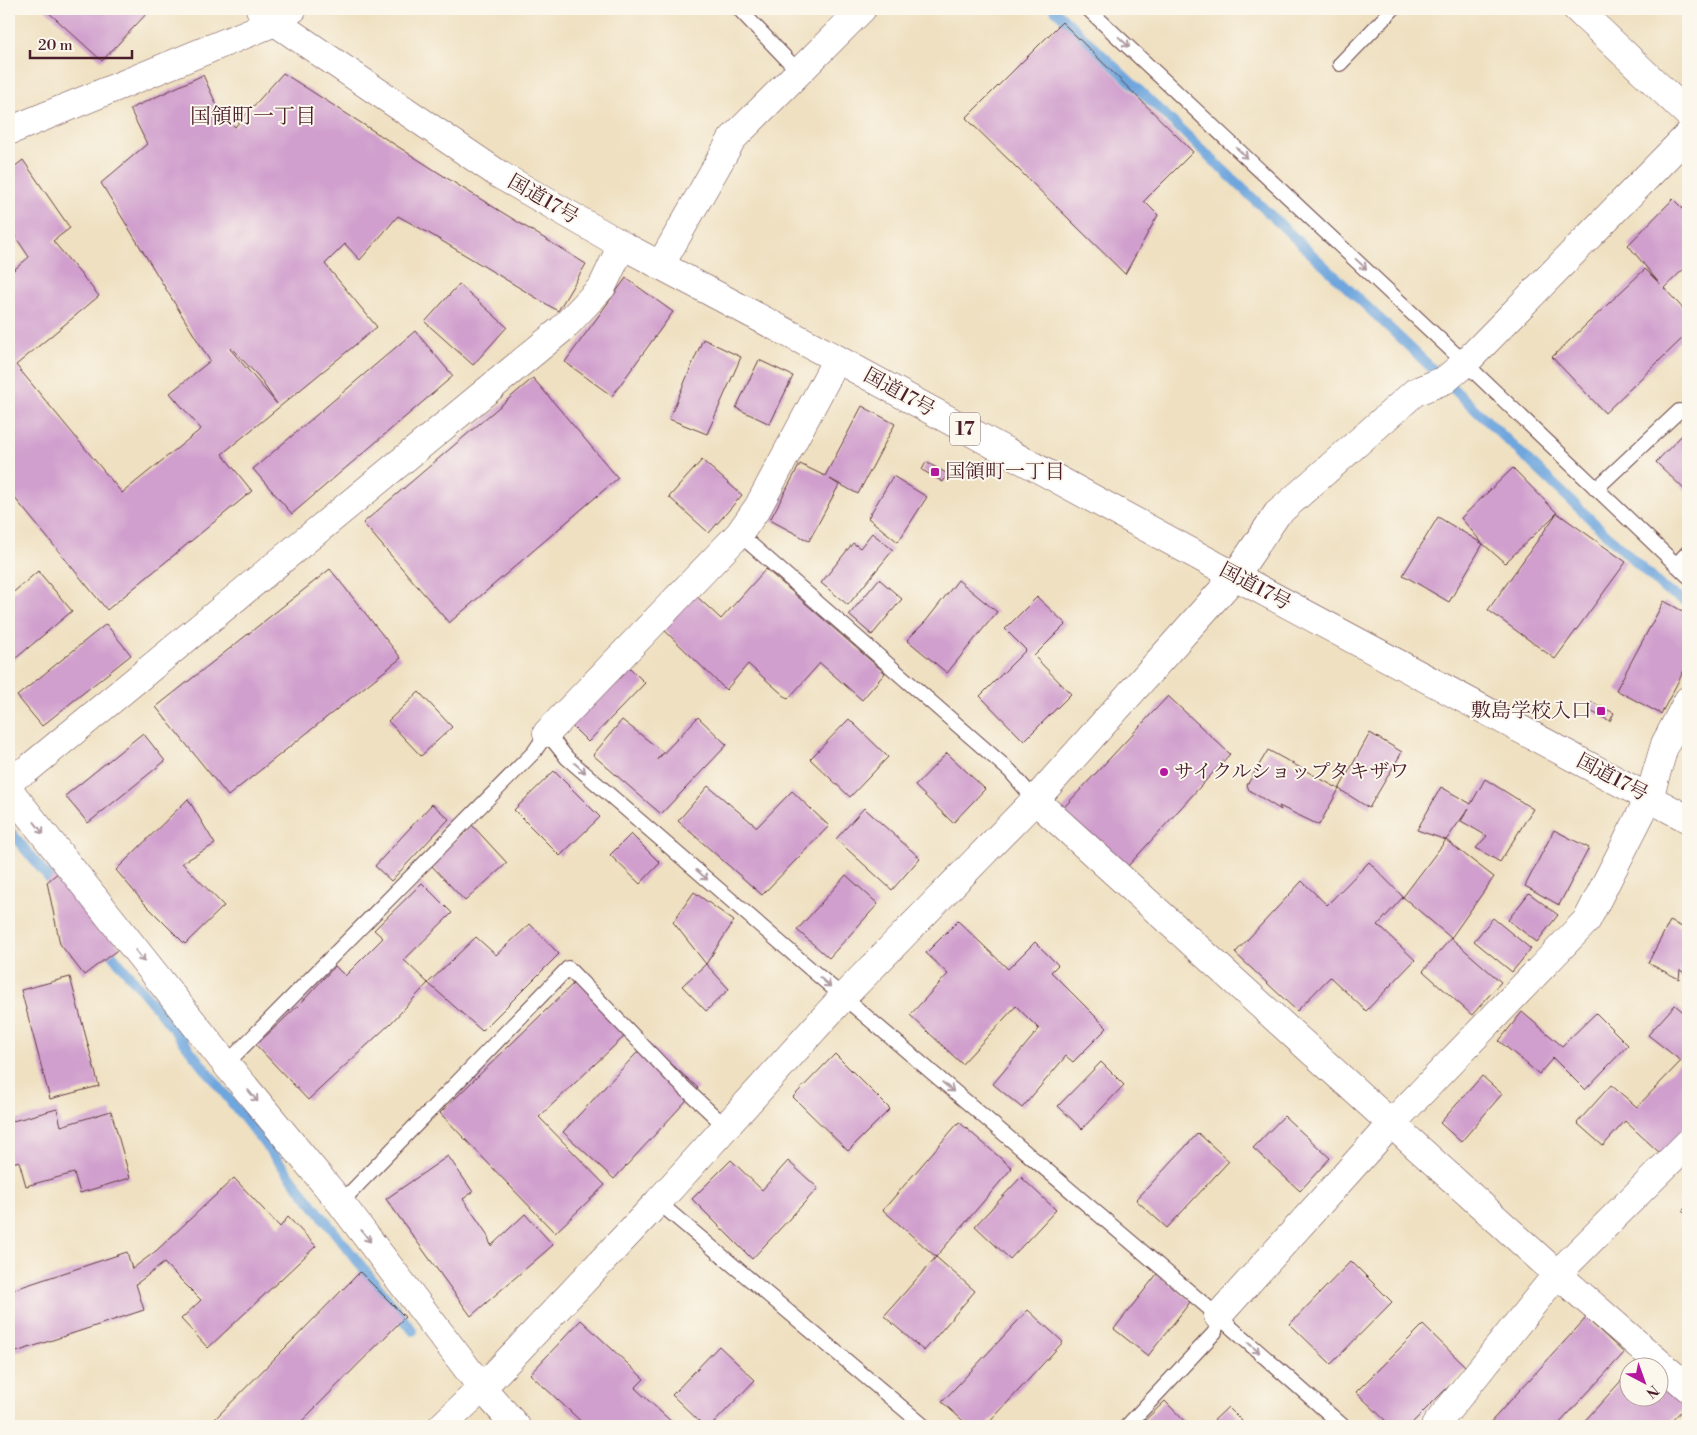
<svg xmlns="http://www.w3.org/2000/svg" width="1697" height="1435" font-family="'Libre Bodoni','Noto Serif JP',serif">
<rect width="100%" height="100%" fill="#fbf7ec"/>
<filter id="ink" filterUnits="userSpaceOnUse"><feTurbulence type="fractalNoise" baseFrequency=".02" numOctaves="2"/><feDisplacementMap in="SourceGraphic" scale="10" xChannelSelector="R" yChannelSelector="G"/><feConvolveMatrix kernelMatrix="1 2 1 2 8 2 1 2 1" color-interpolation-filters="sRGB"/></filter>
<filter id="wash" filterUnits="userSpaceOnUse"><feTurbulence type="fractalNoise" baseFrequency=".0096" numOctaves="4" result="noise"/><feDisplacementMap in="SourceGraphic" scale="20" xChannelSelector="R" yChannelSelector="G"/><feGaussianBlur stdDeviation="1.12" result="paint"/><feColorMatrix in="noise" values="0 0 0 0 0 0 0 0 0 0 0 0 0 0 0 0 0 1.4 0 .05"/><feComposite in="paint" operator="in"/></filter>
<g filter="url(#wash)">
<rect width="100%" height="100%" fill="#efe0c1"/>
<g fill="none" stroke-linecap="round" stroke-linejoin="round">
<path stroke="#6ea6dd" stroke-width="10" d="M 1054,9 L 1664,589 L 1688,602
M 9,830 L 58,889
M 104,945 L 155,1006 L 413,1331"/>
</g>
<g id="blocks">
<path fill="#d09fcd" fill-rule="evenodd" d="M 45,9 L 151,9 L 102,61 Z
M 1062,22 L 1193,152 L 1144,201 L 1158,215 L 1125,274 L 966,118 Z
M 283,73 L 461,187 L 586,264 L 558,311 L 432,235 L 398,216 L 360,260 L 345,244 L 325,264 L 377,327 L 222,454 L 252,491 L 107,610 L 9,491 L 9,274 L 29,257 L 9,227 L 9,171 L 23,160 L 70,228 L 53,241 L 99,296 L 16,365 L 122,493 L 201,429 L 170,393 L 210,361 L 101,183 L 147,144 L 130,109 L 203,75 L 219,110 L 235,127 ZM 231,348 L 258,376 L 277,404 L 230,349 Z
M 1673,199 L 1688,214 L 1688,265 L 1664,288 L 1688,314 L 1688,333 L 1605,413 L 1552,357 L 1645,269 L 1660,284 L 1628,245 Z
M 626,278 L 673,312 L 612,396 L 565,362 Z
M 459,284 L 507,327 L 473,365 L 425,322 Z
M 415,331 L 453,376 L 292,514 L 253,469 Z
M 703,339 L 741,357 L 707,434 L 669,419 Z
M 759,360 L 793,376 L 770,424 L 736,408 Z
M 533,378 L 618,478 L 449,623 L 363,523 Z
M 862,406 L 895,424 L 858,494 L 830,479 L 839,485 L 809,541 L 770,520 L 800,464 L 825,476 Z
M 1688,429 L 1688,493 L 1656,462 Z
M 702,460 L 742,495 L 709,533 L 669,497 Z
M 926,462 L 948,474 L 943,482 L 922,470 Z
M 1513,468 L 1557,513 L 1505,563 L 1483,544 L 1461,518 Z
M 893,476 L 927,497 L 898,542 L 868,518 Z
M 1557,513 L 1626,562 L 1555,659 L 1488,610 Z
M 1438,517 L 1483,544 L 1449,602 L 1403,575 Z
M 872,533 L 893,550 L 848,605 L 821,583 L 853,543 L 860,548 Z
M 330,569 L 401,658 L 228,796 L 156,707 Z
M 766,569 L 885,673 L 862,700 L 820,663 L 788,699 L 748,664 L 726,690 L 661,627 L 693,593 L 721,619 Z
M 38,571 L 72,611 L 9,664 L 9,596 Z
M 879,579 L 902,599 L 872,635 L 849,615 Z
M 958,580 L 997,612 L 947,673 L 907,640 L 926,621 Z
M 1037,597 L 1066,624 L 1034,656 L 1071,694 L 1024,741 L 980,696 L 1026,650 L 1005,629 Z
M 1664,601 L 1688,614 L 1688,663 L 1661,714 L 1616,690 Z
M 106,624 L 131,655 L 42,726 L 17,696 Z
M 614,652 L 645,683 L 588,742 L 557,711 Z
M 419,692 L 452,727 L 421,756 L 388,721 Z
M 1168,696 L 1230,754 L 1118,877 L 1054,818 Z
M 1592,702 L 1614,713 L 1610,721 L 1588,710 Z
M 698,717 L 727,745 L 661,814 L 593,755 L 622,720 L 663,752 L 657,760 Z
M 849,719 L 888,757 L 850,797 L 810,759 Z
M 143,733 L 165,761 L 88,823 L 65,796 Z
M 1370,733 L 1402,752 L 1369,808 L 1339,789 L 1319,825 L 1279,806 L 1281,810 L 1249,790 L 1247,785 L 1268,750 L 1339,789 Z
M 947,753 L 985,789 L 953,823 L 915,786 Z
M 554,771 L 600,817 L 560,856 L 514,810 Z
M 1485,779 L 1533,809 L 1500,862 L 1476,848 L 1487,836 L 1461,821 L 1469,808 L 1446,840 L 1417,830 L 1441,787 L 1471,804 Z
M 708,786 L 757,827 L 792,791 L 829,826 L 762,895 L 678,821 Z
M 188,799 L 215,844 L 182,863 L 224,906 L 185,944 L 143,902 L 116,870 Z
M 432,804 L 449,819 L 391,881 L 375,866 Z
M 864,808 L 920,858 L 892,890 L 836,839 Z
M 472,825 L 507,863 L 465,901 L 430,864 Z
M 1554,830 L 1589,848 L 1559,905 L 1525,886 Z
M 631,834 L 660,863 L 640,884 L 610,855 Z
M 1446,840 L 1494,877 L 1451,938 L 1403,897 Z
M 1369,862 L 1403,897 L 1378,925 L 1415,960 L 1366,1011 L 1330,977 L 1297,1011 L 1235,953 L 1302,881 L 1327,905 Z
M 60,871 L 120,948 L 84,975 L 60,944 L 47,882 Z
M 846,875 L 878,904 L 829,958 L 797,930 Z
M 422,883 L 452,913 L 404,960 L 428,983 L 476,937 L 496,955 L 530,924 L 559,954 L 482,1031 L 428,983 L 391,1023 L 308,1100 L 256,1045 L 301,1003 L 335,966 L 345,976 L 383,938 L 374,930 Z
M 694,892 L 734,921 L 706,964 L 729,989 L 706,1011 L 682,986 L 706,964 L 673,922 Z
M 1529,893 L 1558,915 L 1537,942 L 1508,920 Z
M 1493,918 L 1531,949 L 1512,972 L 1474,941 Z
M 958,921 L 1008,969 L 1035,942 L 1058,965 L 1051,972 L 1107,1028 L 1073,1062 L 1066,1056 L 1022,1108 L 993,1084 L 1039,1029 L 1016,1006 L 962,1064 L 910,1015 L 948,974 L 926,953 Z
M 1670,921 L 1688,930 L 1688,955 L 1684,963 L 1688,957 L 1688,975 L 1680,970 L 1679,979 L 1648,963 Z
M 1451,938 L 1501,982 L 1472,1015 L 1423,971 Z
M 70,977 L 99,1086 L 50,1099 L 21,990 Z
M 577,980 L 629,1032 L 539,1117 L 605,1185 L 555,1233 L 440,1113 Z
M 1675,1005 L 1688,1016 L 1688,1124 L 1661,1154 L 1625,1121 L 1603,1146 L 1577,1123 L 1611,1085 L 1637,1107 L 1681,1061 L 1648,1035 Z
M 1522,1012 L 1562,1046 L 1596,1013 L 1628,1045 L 1585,1090 L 1553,1058 L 1539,1074 L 1499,1041 Z
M 647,1042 L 698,1088 L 614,1179 L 563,1132 Z
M 835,1054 L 890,1109 L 848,1151 L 793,1097 Z
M 1101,1062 L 1124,1085 L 1082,1129 L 1058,1106 Z
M 1482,1076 L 1502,1094 L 1461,1142 L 1440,1123 Z
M 57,1109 L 61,1126 L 111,1111 L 130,1178 L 80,1193 L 74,1173 L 26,1186 L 19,1161 L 9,1164 L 9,1122 Z
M 1284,1116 L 1330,1158 L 1300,1191 L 1253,1148 Z
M 959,1122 L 1012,1168 L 936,1257 L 975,1291 L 924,1351 L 884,1316 L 936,1257 L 883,1210 Z
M 1198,1133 L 1229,1161 L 1167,1228 L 1136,1200 Z
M 448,1156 L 473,1192 L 463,1199 L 487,1234 L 491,1246 L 525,1214 L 553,1245 L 471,1316 L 386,1199 Z
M 731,1160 L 762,1190 L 788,1161 L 818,1188 L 752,1259 L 692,1199 Z
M 1021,1177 L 1056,1210 L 1010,1259 L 975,1226 Z
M 234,1178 L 280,1227 L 288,1217 L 316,1246 L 208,1348 L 181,1319 L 201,1300 L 164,1263 L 136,1284 L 144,1310 L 13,1353 L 9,1340 L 9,1291 L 127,1252 L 132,1269 L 156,1251 Z
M 1688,1205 L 1688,1216 L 1682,1211 Z
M 1351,1261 L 1392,1302 L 1331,1364 L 1290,1324 Z
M 360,1272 L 405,1317 L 297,1426 L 208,1426 Z
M 1157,1274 L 1191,1301 L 1148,1356 L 1114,1329 Z
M 1028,1310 L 1063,1342 L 986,1426 L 969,1426 L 942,1402 Z
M 1586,1318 L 1624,1353 L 1557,1426 L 1487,1426 Z
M 581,1320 L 644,1379 L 635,1388 L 676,1426 L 586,1426 L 530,1374 Z
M 1423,1325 L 1467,1368 L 1409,1426 L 1391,1426 L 1356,1392 Z
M 719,1346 L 755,1380 L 711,1426 L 704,1426 L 672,1395 Z
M 1642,1357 L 1654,1368 L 1633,1368 Z
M 1630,1371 L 1630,1398 L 1660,1398 L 1660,1373 L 1688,1399 L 1688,1404 L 1667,1426 L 1580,1426 Z
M 1165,1401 L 1189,1426 L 1139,1426 Z
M 1228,1407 L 1247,1426 L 1208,1426 Z"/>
</g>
</g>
<g filter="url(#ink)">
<use href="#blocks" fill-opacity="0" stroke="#633c42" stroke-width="1"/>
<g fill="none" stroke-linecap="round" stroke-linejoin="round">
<defs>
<path id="service" d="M 739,9 L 799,72
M 1088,9 L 1465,363 L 1688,576
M 1340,64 L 1393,9
M 1596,489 L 1679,411
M 739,534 L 1010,771 L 1035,800
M 1676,565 L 1688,552
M 226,1064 L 534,752 L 547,733 L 567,758 L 814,972 L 1218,1316 L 1343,1426
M 340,1202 L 351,1192 L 568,968 L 677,1081 L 726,1127
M 658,1202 L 924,1426
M 1127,1426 L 1215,1332 L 1218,1316"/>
<path id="minor" d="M 1577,9 L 1688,114
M 9,131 L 275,22 L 293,9
M 660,266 L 732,139 L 862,9
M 1235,576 L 1277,514 L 1415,392 L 1445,380 L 1465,363 L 1688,135
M 547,733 L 739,534 L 758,507 L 837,359
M 9,779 L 28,769 L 562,329 L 602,287 L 622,245
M 9,790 L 226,1064 L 340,1202 L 482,1388 L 516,1426
M 1035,800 L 1557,1274 L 1688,1388
M 1218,1316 L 1392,1123 L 1587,920 L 1649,798 L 1665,744 L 1688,700
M 1435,1426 L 1557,1274 L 1688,1143"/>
<path id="tertiary" d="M 442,1426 L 482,1388 L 658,1202 L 843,997 L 1035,800 L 1235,576"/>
<path id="trunk" d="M 260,9 L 275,22 L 500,175 L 622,245 L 837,359 L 1235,576 L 1688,819"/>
</defs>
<use href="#service" stroke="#633c42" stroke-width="16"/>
<use href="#minor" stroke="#633c42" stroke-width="29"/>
<use href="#tertiary" stroke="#633c42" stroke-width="29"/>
<use href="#trunk" stroke="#633c42" stroke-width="29"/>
<use href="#service" stroke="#fff" stroke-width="14"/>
<use href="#minor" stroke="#fff" stroke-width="28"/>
<use href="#tertiary" stroke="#fff" stroke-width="28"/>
<use href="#trunk" stroke="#fff" stroke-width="28"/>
</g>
<defs><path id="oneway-shaft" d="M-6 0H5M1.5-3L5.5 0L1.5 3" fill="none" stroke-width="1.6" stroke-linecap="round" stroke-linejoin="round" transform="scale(1.25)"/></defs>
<g stroke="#ae9aa0">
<use href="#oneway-shaft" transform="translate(1124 42) rotate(43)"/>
<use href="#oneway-shaft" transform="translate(1242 153) rotate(43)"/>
<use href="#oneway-shaft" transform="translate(1361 264) rotate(43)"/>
<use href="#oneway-shaft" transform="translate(580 768) rotate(41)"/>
<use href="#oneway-shaft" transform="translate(39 828) rotate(52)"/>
<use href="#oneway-shaft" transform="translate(702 875) rotate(41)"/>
<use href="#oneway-shaft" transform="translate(140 956) rotate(52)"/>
<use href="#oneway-shaft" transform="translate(825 982) rotate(41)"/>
<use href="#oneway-shaft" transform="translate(948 1087) rotate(40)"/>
<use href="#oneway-shaft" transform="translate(253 1096) rotate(50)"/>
<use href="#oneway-shaft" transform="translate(366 1236) rotate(52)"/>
<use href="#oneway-shaft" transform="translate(1254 1348) rotate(41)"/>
</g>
</g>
<g fill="#b5179e" stroke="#fbf7ec" stroke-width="2">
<rect x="930" y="467" width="10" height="10" rx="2.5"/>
<rect x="1596" y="706" width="10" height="10" rx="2.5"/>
<circle cx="1164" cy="772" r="5"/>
</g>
<g text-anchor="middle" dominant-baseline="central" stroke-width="4" stroke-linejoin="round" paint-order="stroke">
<rect fill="#fbf7ec" stroke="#7f6065" stroke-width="1" x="950" y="412.5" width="30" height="33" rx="4"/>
<g font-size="19" font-weight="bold" fill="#4a1f2b">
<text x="965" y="429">17</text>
</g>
<g font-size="20" fill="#4a1f2b" stroke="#fbf7ec">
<text transform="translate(543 200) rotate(30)">国道17号</text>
<text transform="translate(899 393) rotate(29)">国道17号</text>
<text transform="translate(1255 587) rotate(28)">国道17号</text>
<text transform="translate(1612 778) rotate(28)">国道17号</text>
</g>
<g font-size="20" fill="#4a1f2b" stroke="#fbf7ec" text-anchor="start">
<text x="945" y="472">国領町一丁目</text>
<text x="1591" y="711" text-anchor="end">敷島学校入口</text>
<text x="1174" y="772">サイクルショップタキザワ</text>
</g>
<g font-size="21" fill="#4a1f2b" stroke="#fbf7ec">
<text x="253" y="117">国領町一丁目</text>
</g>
</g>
<rect width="1697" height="1435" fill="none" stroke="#fbf7ec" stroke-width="30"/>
<g transform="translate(1644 1382) rotate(139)"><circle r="24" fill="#fbf7ec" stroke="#b4a19f"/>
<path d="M0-4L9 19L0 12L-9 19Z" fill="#b5179e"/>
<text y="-8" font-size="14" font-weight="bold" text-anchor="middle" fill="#4a1f2b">N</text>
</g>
<path d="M30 50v8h102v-8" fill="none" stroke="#4a1f2b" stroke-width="2.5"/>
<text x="38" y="50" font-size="15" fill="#4a1f2b" stroke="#fbf7ec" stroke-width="4" paint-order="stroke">20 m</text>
</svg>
